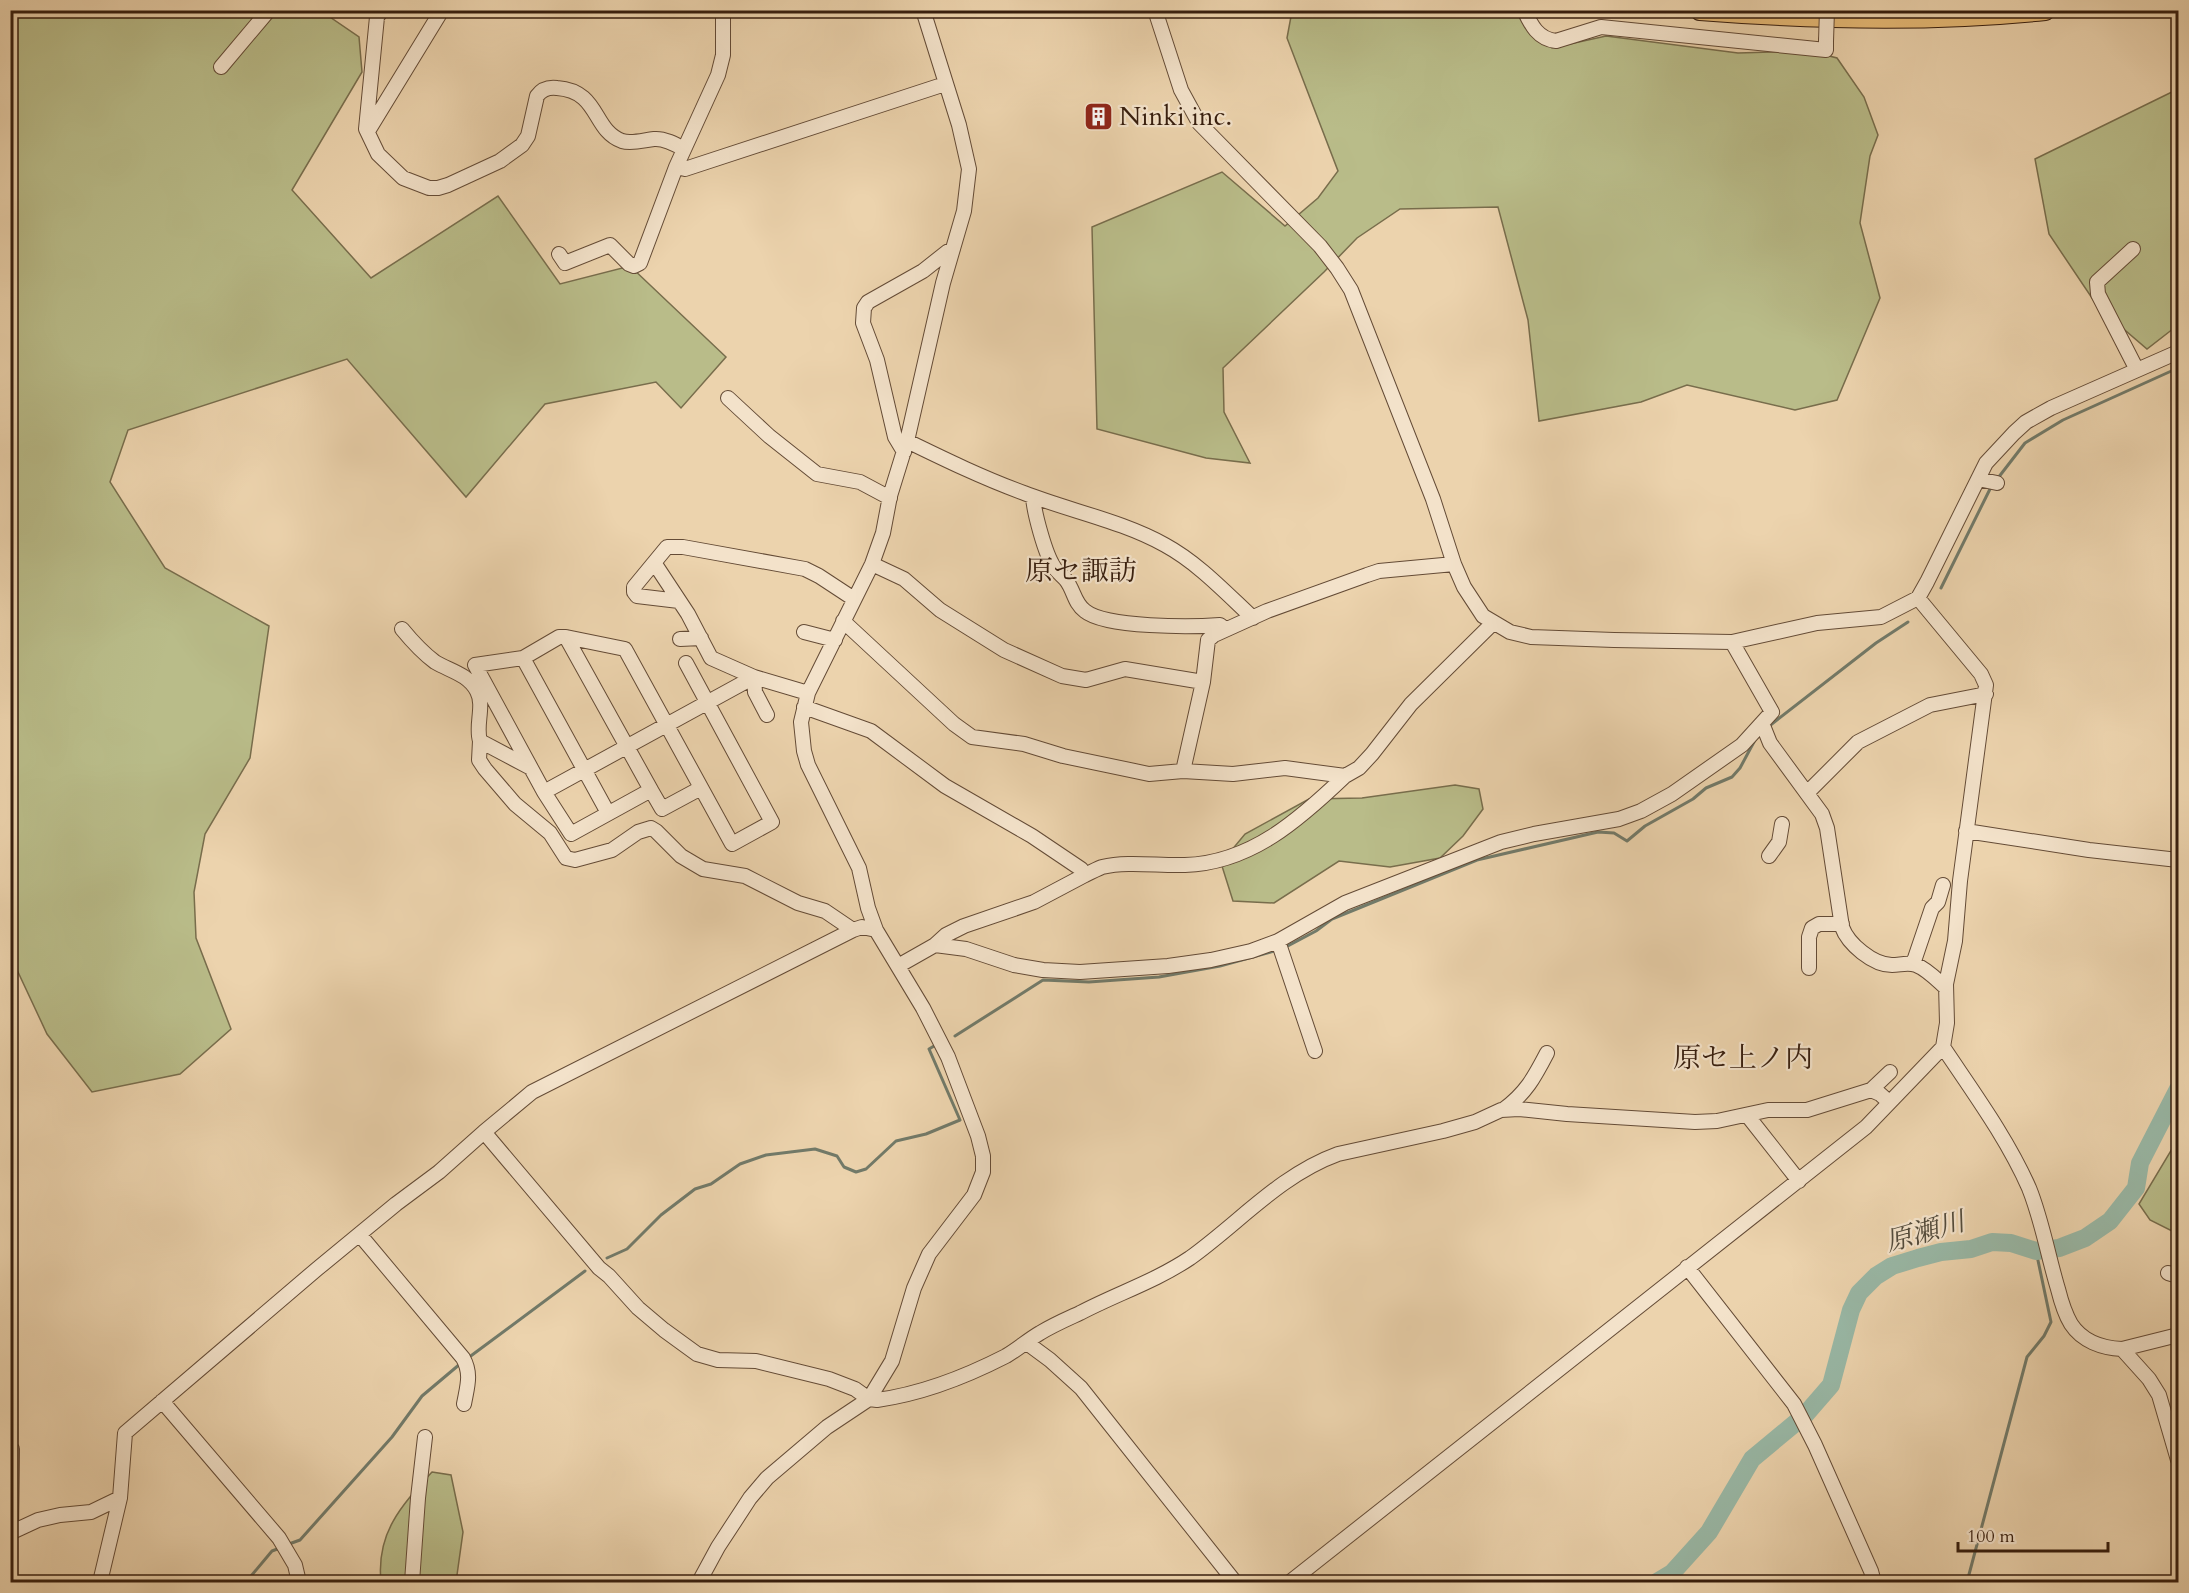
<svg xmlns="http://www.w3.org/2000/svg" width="2189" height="1593" font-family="Cardo,'Noto Serif JP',serif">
<rect width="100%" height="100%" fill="#ecd3ad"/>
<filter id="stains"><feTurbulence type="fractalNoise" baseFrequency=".00333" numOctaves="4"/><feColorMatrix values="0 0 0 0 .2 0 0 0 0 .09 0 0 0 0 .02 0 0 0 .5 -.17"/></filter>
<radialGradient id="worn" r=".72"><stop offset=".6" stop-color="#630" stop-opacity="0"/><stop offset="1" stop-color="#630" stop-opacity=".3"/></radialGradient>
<path fill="#b9bc89" stroke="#786d4c" stroke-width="1.5" d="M 10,11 L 321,11 L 359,37 L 362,72 L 292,190 L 371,278 L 498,196 L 560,284 L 630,266 L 726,357 L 681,408 L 656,382 L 545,404 L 466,497 L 347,359 L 128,430 L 110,482 L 165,568 L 269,626 L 250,758 L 205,834 L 194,892 L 196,938 L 231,1029 L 180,1074 L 92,1092 L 47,1034 L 11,957 Z
M 1292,11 L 1513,11 L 1552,48 L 1606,36 L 1738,53 L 1810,51 L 1837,58 L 1864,97 L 1878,135 L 1870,156 L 1860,223 L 1880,298 L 1837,400 L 1795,410 L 1687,385 L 1641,402 L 1539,421 L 1528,320 L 1498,207 L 1400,209 L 1357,238 L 1324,272 L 1223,368 L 1224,412 L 1250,463 L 1206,458 L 1097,429 L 1092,227 L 1222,172 L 1285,226 L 1318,198 L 1338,171 L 1287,38 Z
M 2178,89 L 2178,325 L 2147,349 L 2098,307 L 2049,234 L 2035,159 Z
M 1455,785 L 1479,789 L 1483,809 L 1463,836 L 1440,858 L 1390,867 L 1339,861 L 1274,903 L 1233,901 L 1221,863 L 1245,834 L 1309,799 L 1362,798 Z
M 2178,1128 L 2178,1234 L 2150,1220 L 2139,1204 L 2172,1149 Z
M 432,1472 L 451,1475 L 463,1532 L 456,1582 L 381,1582 C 376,1533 401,1506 432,1472 Z"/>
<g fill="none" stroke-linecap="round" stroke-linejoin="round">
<path stroke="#727a69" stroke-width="3" d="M 1998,478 L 2025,443 L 2063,420 L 2178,368
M 1941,588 L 1992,485
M 1768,727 L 1876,643 L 1908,622
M 1284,948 L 1316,931 L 1332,919 L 1477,860 L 1598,832 L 1614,833 L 1627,841 L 1645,826 L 1693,799 L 1706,788 L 1732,777 L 1740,768 L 1755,740
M 955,1036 L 1043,980 L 1089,982 L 1159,977 L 1220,966 L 1278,950
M 607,1258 L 627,1249 L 661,1215 L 695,1189 L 711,1184 L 740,1164 L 766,1155 L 815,1149 L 837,1156 L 844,1167 L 856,1172 L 866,1169 L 896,1141 L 926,1134 L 960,1120 L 929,1049 L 934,1046
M 468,1358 L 585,1271
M 289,1544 L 300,1540 L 392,1437 L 422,1396 L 460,1364
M 246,1582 L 272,1551 L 280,1548
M 1967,1582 L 2027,1357 L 2044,1336 L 2051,1322 L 2036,1251"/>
<path stroke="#99b8a6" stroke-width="18" d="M 1657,1582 L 1672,1573 L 1709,1532 L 1752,1459 L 1805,1415 L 1831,1385 L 1851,1310 L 1859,1293 L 1876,1276 L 1892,1266 L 1918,1258 L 1941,1252 L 1971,1249 L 1992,1242 L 2011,1243 L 2036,1251 L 2059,1248 L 2085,1238 L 2110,1221 L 2136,1188 L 2140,1163 L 2178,1089"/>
<defs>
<path id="minor" d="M 382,10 L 377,17 L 366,129 L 378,154 L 403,178 L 429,188 L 438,188 L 448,185 L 500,161 L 522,145 L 528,136 L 537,96 C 542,89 549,87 557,88 C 600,91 592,130 622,141 C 632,144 644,140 654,139 C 664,138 675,144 684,149
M 1155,10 L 1181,90 L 1199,123 L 1320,246 L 1337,268 L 1351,290 L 1433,499 L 1454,564 L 1464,587 L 1483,616 L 1510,632 L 1531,637 L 1614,640 L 1732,642 L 1817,623 L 1881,617 L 1918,598 L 1981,674 L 1986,685 L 1960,881 L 1955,941 L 1946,984 L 1947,1023 L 1943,1047 L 1866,1127 L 1290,1582
M 1524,10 C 1531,25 1538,39 1556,41 L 1601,27 L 1826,50 L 1826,41
M 221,67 L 269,10
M 368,131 L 442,10
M 676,167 L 685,169 L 945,84
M 2133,249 L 2097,282 L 2098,294 L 2137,370
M 559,254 L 565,263 L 610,245 L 629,264 L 634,266 L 640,263 L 676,167 L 718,75 L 723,55 L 723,10
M 728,398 L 769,436 L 817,474 L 860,482 L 890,498
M 907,441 C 946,460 983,478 1024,493 C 1070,511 1122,521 1165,545 C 1198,563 1225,592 1253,618
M 904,452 L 895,437 L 877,360 L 863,323 L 864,308 L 868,302 L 923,271 L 947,252 L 953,249
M 1978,479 L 1997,483
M 1033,497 C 1034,512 1045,554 1054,567 C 1057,572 1063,576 1066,580 C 1074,590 1074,603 1085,611 C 1106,628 1192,627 1220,625 L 1225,629
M 655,564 L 688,614 L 711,658 L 754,677 L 755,692 L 767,715
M 872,564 L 904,579 L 940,610 L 1004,650 L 1062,676 L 1086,680 L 1125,669 L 1203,682
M 1918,598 L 1927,582 L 1986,463 L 2014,433 L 2026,422 L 2051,408 L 2178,352
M 679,601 L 637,596 L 634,592 L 634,587 L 667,547 L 683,547 L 805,569 L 819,576 L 854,599
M 843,621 L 954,724 L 972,737 L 1024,744 L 1063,756 L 1149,774 L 1183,771 L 1233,774 L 1285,768 L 1345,776 L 1359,768 L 1372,754 L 1411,704 L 1493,623
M 402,629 C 411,640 423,653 435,662 C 450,671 468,674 477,691 C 485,706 475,725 480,741 L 531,768
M 804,632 L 835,640
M 566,637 L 651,790 L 571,834 L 544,792 L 475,665 L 523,658 L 559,637 L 566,637 L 625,649 L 732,844 L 772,822 L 686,663
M 680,639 L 701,638
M 523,658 L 608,813
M 804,707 L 871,731 L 945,786 L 1032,836 L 1081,869 L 1085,875 L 1034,902 L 964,926 L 946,935 L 935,945 L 898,966
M 1762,723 L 1770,743 L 1822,814 L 1827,828 L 1842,927 C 1848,944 1873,965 1892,965 C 1900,965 1908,962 1916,965 C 1927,969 1937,980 1946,988
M 480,741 L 479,760 L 485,769 L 515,804 L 550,833 L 566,858 L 575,860 L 612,850 L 638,832 L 651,828 L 656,831 L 681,856 L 703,869 L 745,876 L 798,903 L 825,911 L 853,930
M 1183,771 L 1203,682 L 1208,640 L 1214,635 L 1267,611 L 1367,575 L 1379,571 L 1454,564
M 651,790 L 662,809 L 701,788
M 544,792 L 754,677 L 808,693
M 1807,793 L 1858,742 L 1930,705 L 1986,694
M 1966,831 L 2089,850 L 2178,860
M 1769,856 L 1779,842 L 1782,824
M 1085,875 C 1091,872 1097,869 1102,867 C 1128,861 1158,866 1185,865 C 1251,863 1300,819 1345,776
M 1278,941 L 1315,1051
M 935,945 L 966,949 L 1014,965 L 1043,970 L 1080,972 L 1168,966 L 1211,960 L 1251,951 L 1278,941 L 1345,903 L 1501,842 L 1534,834 L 1619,819 L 1641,811 L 1672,794 L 1742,745 L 1772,712 L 1732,642
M 1913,964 L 1932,908 L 1938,902 L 1943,885
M 1809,968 L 1809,937 L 1812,928 L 1819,924 L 1842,924
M 1943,1047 C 1973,1092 2007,1138 2029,1188 C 2042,1220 2048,1256 2058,1289 C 2061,1301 2065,1314 2071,1324 C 2082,1341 2102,1348 2122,1349 L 2178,1335
M 1871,1090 L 1890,1072
M 1503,1110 C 1526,1093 1534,1078 1547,1053
M 1747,1115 L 1799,1181
M 484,1132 L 599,1268 L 609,1276 L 638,1308 L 664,1330 L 697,1354 L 718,1360 L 756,1361 L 829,1379 L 855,1389 L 869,1399 L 877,1400 C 921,1394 967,1376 1006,1356 C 1018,1349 1028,1340 1040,1333 C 1053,1325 1067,1319 1080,1313 C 1116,1294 1156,1281 1190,1258 C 1239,1223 1280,1175 1338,1154 L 1443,1131 L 1475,1122 L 1501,1110 L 1519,1109 L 1567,1114 L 1695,1122 L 1717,1121 L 1768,1110 L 1807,1110 L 1871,1090 L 1880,1094 L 1889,1102
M 360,1235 L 463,1358 C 472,1374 467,1387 464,1404
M 1687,1267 L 1794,1404 L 1815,1445 L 1871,1571 L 1874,1582
M 2168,1273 L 2178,1276
M 1027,1343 L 1050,1360 L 1081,1388 L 1235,1582
M 2122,1349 L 2149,1379 L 2159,1395 L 2178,1460
M 162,1401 L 279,1538 L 295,1565 L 299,1582
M 10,1533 L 38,1520 L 60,1515 L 91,1512 L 120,1498
M 11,1533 L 12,1449
M 100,1582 L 120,1498 L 125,1433 L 317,1269 L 396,1204 L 439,1172 L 484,1132 L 532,1092 L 853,930 L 862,927 L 876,930
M 412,1582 L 418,1498 L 425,1437
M 699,1582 L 718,1547 L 750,1498 L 767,1478 L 827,1427 L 869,1399 L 892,1361 L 914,1288 L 929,1254 L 974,1195 L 983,1172 L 983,1156 L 978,1136 L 948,1057 L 923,1008 L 876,930 L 868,908 L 859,868 L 808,765 L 804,751 L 801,722 L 808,693 L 872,564 L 883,533 L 890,496 L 907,441 L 943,283 L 964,211 L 969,169 L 959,125 L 923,10"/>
<path id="highway" d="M 1700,10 C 1815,19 1930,22 2045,10"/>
</defs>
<use href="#minor" stroke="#644b36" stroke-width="16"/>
<use href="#highway" stroke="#371e0e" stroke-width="22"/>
<use href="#minor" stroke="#f3e2ca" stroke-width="14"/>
<use href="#highway" stroke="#e6ba76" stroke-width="20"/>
<defs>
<path id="minor-bridge" d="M 1826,41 L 1827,10"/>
</defs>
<use href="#minor-bridge" stroke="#644b36" stroke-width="16" stroke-linecap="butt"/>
<use href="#minor-bridge" stroke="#f3e2ca" stroke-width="14"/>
</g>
<defs>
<symbol id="building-square" viewBox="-11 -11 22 22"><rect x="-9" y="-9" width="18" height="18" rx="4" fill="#8f2418" stroke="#f3e2ca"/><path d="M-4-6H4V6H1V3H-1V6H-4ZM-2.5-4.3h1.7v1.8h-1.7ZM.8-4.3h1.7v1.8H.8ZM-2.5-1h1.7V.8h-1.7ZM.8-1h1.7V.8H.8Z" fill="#fff"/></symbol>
</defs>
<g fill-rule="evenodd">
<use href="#building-square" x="1082" y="100" width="33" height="33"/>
</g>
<g text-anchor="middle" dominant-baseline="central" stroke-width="4.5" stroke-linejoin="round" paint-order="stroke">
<g font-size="26" fill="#371e0e" stroke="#f3e2ca" text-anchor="start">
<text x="1119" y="116">Ninki inc.</text>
</g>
<g font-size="27" font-style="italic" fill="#544c3c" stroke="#f3e2ca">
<text transform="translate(1925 1232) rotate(-16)">原瀬川</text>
</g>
<g font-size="28" fill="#371e0e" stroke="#f3e2ca">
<text x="1081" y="571">原セ諏訪</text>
<text x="1743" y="1058">原セ上ノ内</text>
</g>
</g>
<rect width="2189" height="1593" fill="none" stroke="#ecd3ad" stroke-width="36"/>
<rect x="12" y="12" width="2165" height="1569" fill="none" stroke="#371e0e" stroke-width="3"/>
<rect x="18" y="18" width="2153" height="1557" fill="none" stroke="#371e0e" stroke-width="1.5"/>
<path d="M1958 1542v9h150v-9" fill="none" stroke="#371e0e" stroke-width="3"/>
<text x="1967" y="1542" font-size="18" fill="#371e0e" stroke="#f3e2ca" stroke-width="4.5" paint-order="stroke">100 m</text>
<rect width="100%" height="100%" filter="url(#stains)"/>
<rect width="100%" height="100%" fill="url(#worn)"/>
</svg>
